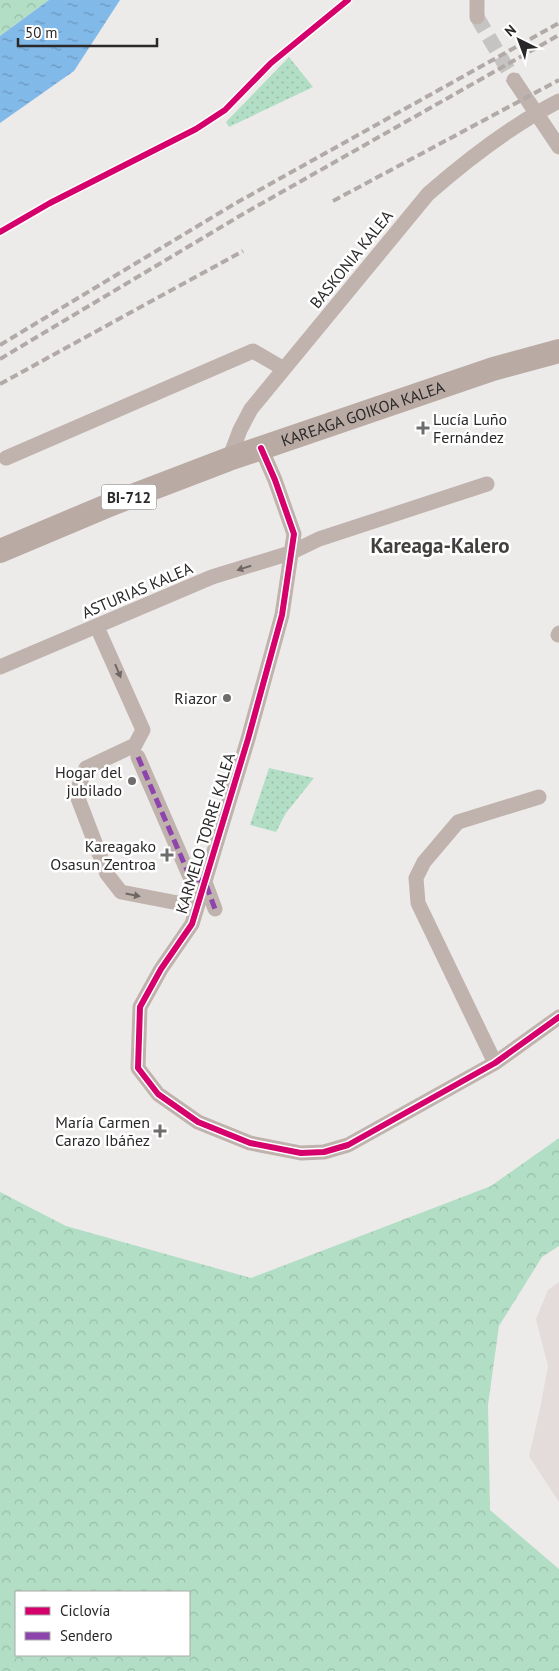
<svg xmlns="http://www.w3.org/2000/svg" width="559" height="1671" font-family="'PT Sans',sans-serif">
<defs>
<pattern id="forest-crowns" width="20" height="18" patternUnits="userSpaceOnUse" patternTransform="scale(1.25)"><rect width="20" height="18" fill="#b2dec5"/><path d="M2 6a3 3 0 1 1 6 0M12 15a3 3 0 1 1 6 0" fill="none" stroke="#99bea9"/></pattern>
<pattern id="park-dots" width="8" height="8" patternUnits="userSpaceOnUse" patternTransform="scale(1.25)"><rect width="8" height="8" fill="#b2dec5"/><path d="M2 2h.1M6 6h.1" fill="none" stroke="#99bea9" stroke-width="1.8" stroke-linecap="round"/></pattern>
<pattern id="water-ripples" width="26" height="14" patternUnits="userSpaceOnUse" patternTransform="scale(1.25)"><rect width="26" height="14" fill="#81b9e9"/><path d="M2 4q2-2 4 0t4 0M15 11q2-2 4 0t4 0" fill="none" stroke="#6a96bd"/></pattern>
</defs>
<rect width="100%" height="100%" fill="#edebea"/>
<path fill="#e3dcda" d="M 559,1282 L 559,1502 L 529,1456 L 540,1409 L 548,1366 L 536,1319 L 548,1290 Z"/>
<path fill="url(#forest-crowns)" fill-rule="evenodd" d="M 0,0 L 49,0 L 0,36 Z
M 559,1138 L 559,1246 L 542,1257 L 499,1326 L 488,1405 L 490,1510 L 559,1569 L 559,1671 L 0,1671 L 0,1192 L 66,1226 L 251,1278 L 491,1186 ZM 189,1592 L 189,1655 L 16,1655 L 16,1592 Z"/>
<path fill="url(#park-dots)" d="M 289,57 L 313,87 L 229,127 L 226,122 Z
M 269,768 L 314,778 L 286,813 L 276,832 L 250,825 Z"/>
<path fill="url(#water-ripples)" d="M 49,0 L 120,0 L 74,71 L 0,123 L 0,36 Z"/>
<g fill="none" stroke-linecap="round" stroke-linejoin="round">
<path stroke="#c6c4c3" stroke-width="15" stroke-dasharray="15 8" stroke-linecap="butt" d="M 477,17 L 514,80"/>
<path stroke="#c0b3ae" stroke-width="15" d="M 477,0 L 477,17
M 514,80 L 559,147
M 261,448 L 275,480 L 294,534 L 282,615 L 248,739 L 192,924 L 161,969 L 140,1007 L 138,1068 L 158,1094 L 198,1122 L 250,1143 L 301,1153 L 324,1152 L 348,1145 L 495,1063 L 559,1017
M 6,458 L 253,351 L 284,369
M 229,459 L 240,430 L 251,409 L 428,194 C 468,159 512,125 559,101
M 97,627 L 143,730 L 135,745 L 86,768 L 76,793 L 107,874 L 121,892 L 178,903 L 195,910
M 558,635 L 559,633
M 0,667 L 212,577 L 290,553 L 319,539 L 487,484
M 138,757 L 190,877 L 205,882 L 215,909
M 495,1063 L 418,903 L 416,878 L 424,862 L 458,822 L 539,797"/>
<path stroke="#b9aaa4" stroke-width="24" id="s1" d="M 0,551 L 114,503 L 229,459 L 493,369 L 559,351"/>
<path stroke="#b2aaa8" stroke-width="4" stroke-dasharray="8 4" stroke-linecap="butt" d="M 333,201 L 559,80
M 0,345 L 236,203 L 559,23
M 0,359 L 243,214 L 559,35
M 0,384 L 243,251"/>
<path stroke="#8e44ad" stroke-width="5" stroke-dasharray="10 5" stroke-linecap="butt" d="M 138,757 L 190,877 L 205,882 L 215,909"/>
<defs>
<path id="cycleway" d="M 0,232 L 50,203 L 196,129 L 225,110 L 271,63 L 348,0
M 261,448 L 275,480 L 294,534 L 282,615 L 248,739 L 192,924 L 161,969 L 140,1007 L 138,1068 L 158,1094 L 198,1122 L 250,1143 L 301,1153 L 324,1152 L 348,1145 L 495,1063 L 559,1017"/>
</defs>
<use href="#cycleway" stroke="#fff" stroke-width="9"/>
<use href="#cycleway" stroke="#d6006c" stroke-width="6"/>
</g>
<defs><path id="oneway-solid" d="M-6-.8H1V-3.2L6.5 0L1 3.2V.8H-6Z" transform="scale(1.25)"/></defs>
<g fill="#6e6764">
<use href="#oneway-solid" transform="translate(244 568) rotate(163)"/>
<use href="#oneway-solid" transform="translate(118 671) rotate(67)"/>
<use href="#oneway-solid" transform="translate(133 895) rotate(11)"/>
</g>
<g fill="#6e6c6c" stroke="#fff" stroke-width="2">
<path d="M420.5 420.5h5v5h5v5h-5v5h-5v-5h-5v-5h5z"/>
<circle cx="227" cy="698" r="5"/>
<circle cx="132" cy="781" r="5"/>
<path d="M164.5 847.5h5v5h5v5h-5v5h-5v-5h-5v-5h5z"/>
<path d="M157.5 1123.5h5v5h5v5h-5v5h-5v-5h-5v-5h5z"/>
</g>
<g text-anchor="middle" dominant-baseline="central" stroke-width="5" stroke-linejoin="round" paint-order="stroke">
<rect fill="#fff" stroke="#6a6868" stroke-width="1" x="101.5" y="484.5" width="55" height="25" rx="4"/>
<g font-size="15" font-weight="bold" fill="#2a2828">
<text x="129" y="497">BI-712</text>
</g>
<g font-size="16" fill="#2a2828" stroke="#fff">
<text transform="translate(351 259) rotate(-51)">BASKONIA KALEA</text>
<text stroke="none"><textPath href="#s1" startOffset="388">KAREAGA GOIKOA KALEA</textPath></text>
<text transform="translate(137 590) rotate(-23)">ASTURIAS KALEA</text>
<text transform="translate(205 833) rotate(-73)">KARMELO TORRE KALEA</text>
</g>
<g font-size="16" fill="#2a2828" stroke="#fff" text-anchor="end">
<text x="433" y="419" text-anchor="start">Lucía Luño<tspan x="433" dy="18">Fernández</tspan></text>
<text x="217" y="698">Riazor</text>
<text x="122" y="772">Hogar del<tspan x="122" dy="18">jubilado</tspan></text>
<text x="156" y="846">Kareagako<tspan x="156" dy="18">Osasun Zentroa</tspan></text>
<text x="150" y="1122">María Carmen<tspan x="150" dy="18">Carazo Ibáñez</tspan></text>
</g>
<g font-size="21" font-weight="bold" fill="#42403e" stroke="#fff">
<text x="440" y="545">Kareaga-Kalero</text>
</g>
</g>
<rect x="15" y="1591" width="175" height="65" fill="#ffffff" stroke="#aaa9a9"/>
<rect x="25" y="1607" width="25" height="8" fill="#d6006c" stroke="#aaa9a9"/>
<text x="60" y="1616" font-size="15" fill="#2a2828">Ciclovía</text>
<rect x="25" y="1632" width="25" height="8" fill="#8e44ad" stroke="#aaa9a9"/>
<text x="60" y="1641" font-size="15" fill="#2a2828">Sendero</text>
<g transform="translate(519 40) rotate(318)" stroke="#ffffff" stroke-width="4" paint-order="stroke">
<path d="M0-4L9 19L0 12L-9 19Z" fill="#2a2828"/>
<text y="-8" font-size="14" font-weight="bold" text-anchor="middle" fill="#2a2828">N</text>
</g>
<path d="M18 38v8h139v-8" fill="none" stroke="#2a2828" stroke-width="2.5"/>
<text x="25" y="38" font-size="15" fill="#2a2828" stroke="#ffffff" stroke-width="4" paint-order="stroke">50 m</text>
</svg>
